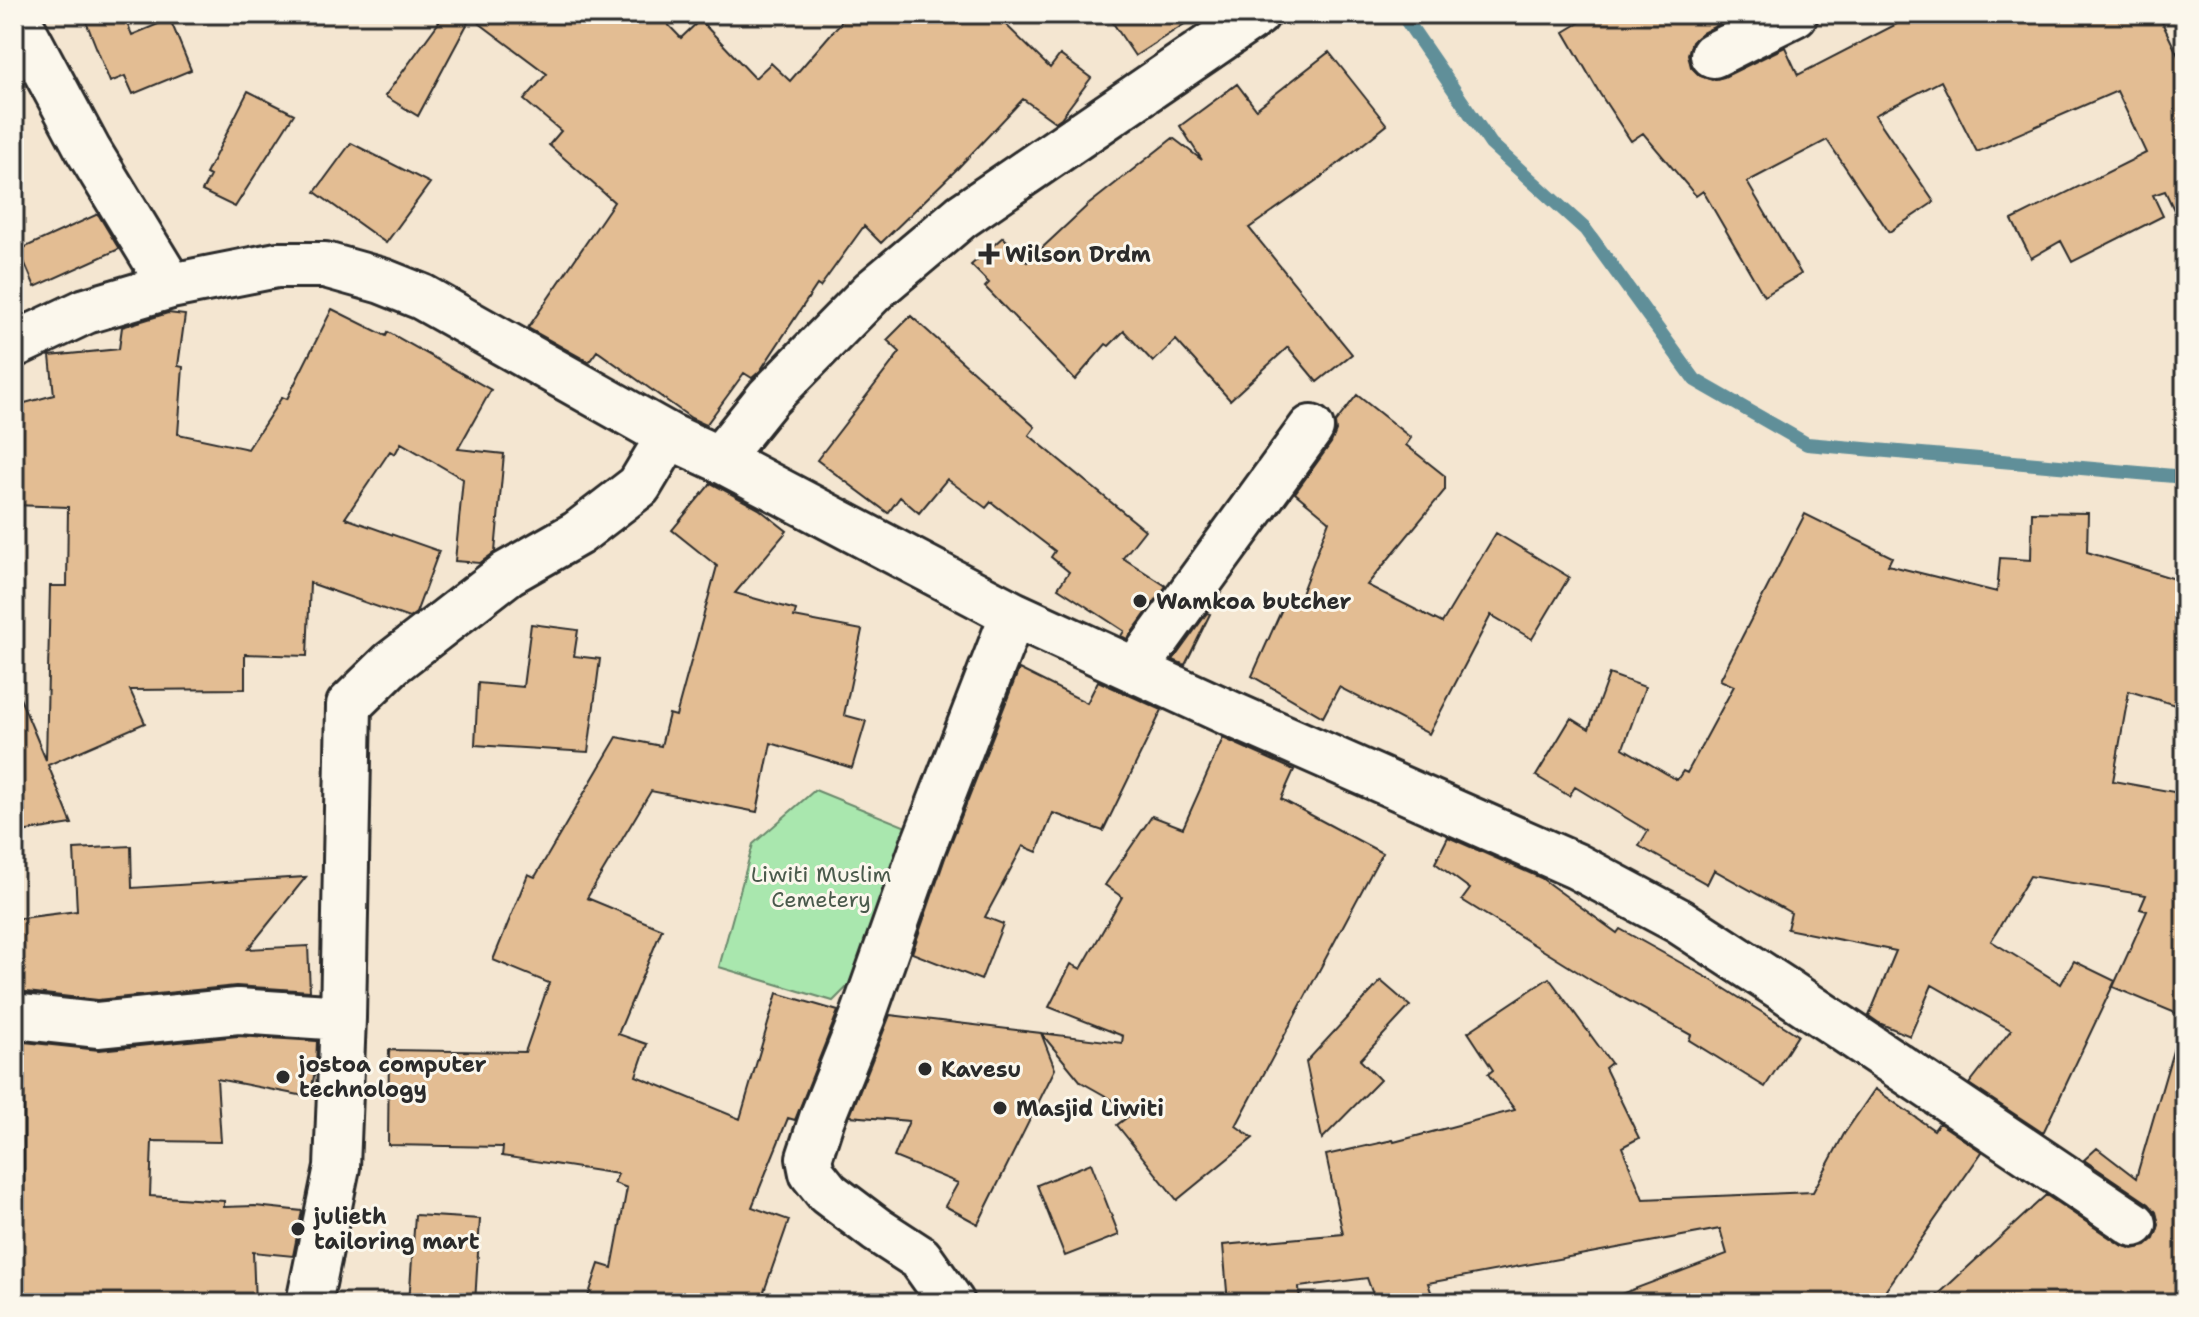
<svg xmlns="http://www.w3.org/2000/svg" width="2199" height="1317" font-family="'Shantell Sans',sans-serif">
<rect width="100%" height="100%" fill="#f4e6d1"/>
<filter id="ink" filterUnits="userSpaceOnUse"><feTurbulence type="fractalNoise" baseFrequency=".0125" numOctaves="2"/><feDisplacementMap in="SourceGraphic" scale="16" xChannelSelector="R" yChannelSelector="G"/><feConvolveMatrix kernelMatrix="1 2 1 2 8 2 1 2 1" color-interpolation-filters="sRGB"/></filter>
<g filter="url(#ink)">
<path fill="#a9e7ae" stroke="#6a896c" stroke-width="2" d="M 815,790 L 926,835 L 875,959 L 833,1001 L 719,967 L 753,844 Z"/>
<g fill="none" stroke-linecap="round" stroke-linejoin="round">
<path stroke="#618f99" stroke-width="14" d="M 1402,14 L 1491,144 L 1585,229 L 1695,380 L 1807,444 L 2185,477"/>
</g>
<path fill="#e3bd93" stroke="#2b2b2b" stroke-width="2" d="M 83,14 L 123,14 L 132,35 L 170,19 L 191,70 L 133,94 L 125,76 L 110,82 Z
M 445,14 L 658,14 L 681,38 L 700,20 L 755,78 L 771,63 L 790,81 L 848,14 L 995,14 L 1050,68 L 1060,55 L 1091,78 L 1061,118 L 1055,122 L 1023,99 L 958,168 L 881,243 L 864,226 L 820,287 L 817,285 L 760,371 L 752,378 L 744,373 L 706,425 L 691,418 L 597,351 L 589,362 L 528,328 L 614,202 L 549,145 L 561,131 L 524,100 L 547,74 L 471,17 L 418,116 L 385,96 Z
M 1107,14 L 1200,14 L 1135,56 Z
M 1594,14 L 1739,14 L 1702,33 L 1692,42 L 1688,54 L 1691,67 L 1700,76 L 1712,80 L 1724,77 L 1785,47 L 1798,75 L 1916,14 L 2158,14 L 2185,70 L 2185,233 L 2165,191 L 2153,195 L 2163,216 L 2072,262 L 2061,241 L 2031,258 L 2012,220 L 2146,153 L 2117,91 L 1977,152 L 1941,81 L 1875,115 L 1934,202 L 1889,232 L 1827,140 L 1747,182 L 1801,274 L 1764,296 L 1703,191 L 1696,196 L 1643,133 L 1631,141 L 1600,94 L 1564,32 Z
M 1329,52 L 1387,125 L 1324,175 L 1249,228 L 1352,354 L 1317,382 L 1288,347 L 1230,400 L 1176,340 L 1153,362 L 1124,331 L 1109,346 L 1106,344 L 1075,380 L 985,287 L 989,283 L 971,265 L 1003,237 L 1027,262 L 1088,205 L 1173,138 L 1202,160 L 1180,126 L 1237,84 L 1256,109 Z
M 248,91 L 294,114 L 235,207 L 202,191 L 210,176 L 206,174 Z
M 351,143 L 430,183 L 386,243 L 315,192 Z
M 98,214 L 119,249 L 35,287 L 19,250 Z
M 332,309 L 386,336 L 388,332 L 491,390 L 458,449 L 504,454 L 495,552 L 480,563 L 455,561 L 463,479 L 401,443 L 395,454 L 390,451 L 345,518 L 439,551 L 416,613 L 409,618 L 310,583 L 307,656 L 245,654 L 245,689 L 130,690 L 145,723 L 48,765 L 72,824 L 14,833 L 14,684 L 46,760 L 50,586 L 67,586 L 68,507 L 14,505 L 14,406 L 54,395 L 50,356 L 119,349 L 122,327 L 168,313 L 185,315 L 178,366 L 183,367 L 178,434 L 248,449 L 282,397 L 287,399 Z
M 911,316 L 1035,427 L 1029,435 L 1145,530 L 1123,558 L 1166,586 L 1127,639 L 1121,636 L 1124,631 L 1058,588 L 1069,572 L 1051,557 L 1055,551 L 991,502 L 986,508 L 947,479 L 919,513 L 900,497 L 888,513 L 817,460 L 900,352 L 887,340 Z
M 1357,395 L 1411,438 L 1406,445 L 1445,476 L 1445,490 L 1367,585 L 1442,623 L 1496,533 L 1569,577 L 1532,639 L 1491,615 L 1429,734 L 1339,687 L 1323,717 L 1252,676 L 1286,600 L 1296,607 L 1329,521 L 1295,493 L 1331,443 L 1336,431 L 1335,423 Z
M 711,483 L 759,509 L 787,531 L 735,593 L 796,610 L 794,617 L 862,630 L 844,715 L 866,721 L 852,768 L 771,743 L 757,812 L 651,791 L 587,898 L 662,929 L 618,1034 L 647,1044 L 636,1076 L 740,1119 L 777,993 L 838,1011 L 795,1120 L 788,1118 L 752,1207 L 789,1220 L 760,1303 L 586,1303 L 599,1264 L 612,1268 L 627,1188 L 614,1183 L 618,1174 L 502,1156 L 503,1147 L 388,1145 L 389,1050 L 525,1052 L 549,983 L 493,960 L 528,874 L 535,877 L 617,737 L 661,746 L 669,714 L 676,716 L 717,566 L 672,530 Z
M 2032,512 L 2088,513 L 2087,552 L 2185,582 L 2185,708 L 2129,691 L 2113,781 L 2185,794 L 2185,1017 L 2113,987 L 2147,911 L 2140,909 L 2146,895 L 2030,876 L 1991,941 L 2061,984 L 2074,961 L 2115,981 L 2043,1133 L 1969,1084 L 2011,1030 L 1932,985 L 1910,1036 L 1879,1023 L 1869,1016 L 1896,951 L 1787,929 L 1791,913 L 1714,870 L 1707,884 L 1639,846 L 1648,831 L 1575,787 L 1569,796 L 1536,776 L 1571,718 L 1589,729 L 1609,674 L 1645,687 L 1623,748 L 1677,780 L 1683,771 L 1687,773 L 1734,686 L 1720,680 L 1805,514 L 1892,557 L 1888,565 L 1997,592 L 2000,558 L 2031,560 Z
M 1207,613 L 1210,614 L 1185,665 L 1173,660 Z
M 531,624 L 578,630 L 574,656 L 600,659 L 588,752 L 475,745 L 478,683 L 523,687 Z
M 1019,669 L 1087,703 L 1098,681 L 1162,710 L 1103,831 L 1053,813 L 1037,852 L 1023,846 L 985,917 L 1003,924 L 981,980 L 912,953 L 945,858 Z
M 1223,738 L 1294,770 L 1281,799 L 1382,853 L 1236,1126 L 1253,1138 L 1177,1200 L 1117,1125 L 1134,1112 L 1081,1082 L 1041,1033 L 1122,1043 L 1123,1036 L 1049,1007 L 1071,964 L 1081,969 L 1122,897 L 1105,885 L 1152,816 L 1183,828 Z
M 1448,837 L 1541,878 L 1617,933 L 1620,929 L 1708,978 L 1798,1035 L 1765,1087 L 1689,1040 L 1691,1035 L 1594,982 L 1462,900 L 1470,889 L 1435,863 Z
M 131,846 L 132,888 L 306,877 L 248,949 L 308,946 L 310,991 L 236,986 L 97,1000 L 18,991 L 14,961 L 14,919 L 77,911 L 74,849 Z
M 1549,978 L 1611,1063 L 1605,1068 L 1639,1138 L 1622,1147 L 1643,1199 L 1813,1192 L 1844,1134 L 1875,1089 L 1934,1130 L 1939,1123 L 1982,1152 L 1877,1303 L 1606,1303 L 1605,1300 L 1727,1254 L 1720,1229 L 1428,1283 L 1435,1303 L 1376,1303 L 1367,1278 L 1299,1287 L 1300,1303 L 1228,1303 L 1223,1245 L 1343,1234 L 1326,1155 L 1393,1140 L 1394,1142 L 1515,1110 L 1488,1074 L 1493,1070 L 1468,1032 Z
M 1381,981 L 1410,1006 L 1360,1060 L 1380,1080 L 1322,1139 L 1306,1062 Z
M 890,1015 L 1041,1033 L 1055,1069 L 978,1224 L 945,1206 L 958,1183 L 894,1157 L 909,1121 L 850,1116 Z
M 238,1036 L 317,1041 L 316,1066 L 310,1097 L 217,1079 L 221,1142 L 152,1141 L 150,1196 L 224,1201 L 224,1207 L 255,1206 L 302,1211 L 293,1256 L 253,1252 L 255,1303 L 14,1303 L 14,1186 L 24,1196 L 24,1042 L 99,1050 Z
M 2175,1044 L 2185,1046 L 2185,1303 L 1929,1303 L 2046,1195 L 2121,1245 L 2133,1249 L 2146,1246 L 2154,1239 L 2159,1225 L 2156,1212 L 2149,1204 L 2084,1160 L 2097,1148 L 2136,1178 Z
M 1091,1163 L 1119,1235 L 1065,1256 L 1037,1185 Z
M 415,1215 L 480,1219 L 475,1303 L 409,1303 Z"/>
<g fill="none" stroke-linecap="round" stroke-linejoin="round">
<defs>
<path id="minor" d="M 15,14 L 88,150 L 171,286
M 1713,55 L 1795,14
M 14,345 L 86,311 L 171,286 L 277,265 L 325,265 L 382,281 L 422,297 L 669,436 L 719,459 L 1013,614 L 1231,714 L 1576,866 L 1679,921 L 1785,990 L 2134,1224
M 719,459 L 768,398 L 873,291 L 962,216 L 1257,14
M 1135,670 L 1311,428
M 14,1016 L 97,1025 L 238,1011 L 343,1018
M 309,1303 L 337,1167 L 343,1018 L 349,705 L 392,663 L 508,573 L 578,533 L 639,486 L 669,436
M 952,1303 L 920,1258 L 877,1230 L 828,1193 L 812,1173 L 809,1158 L 822,1118 L 863,1016 L 922,849 L 1013,614"/>
</defs>
<use href="#minor" stroke="#2b2b2b" stroke-width="50"/>
<use href="#minor" stroke="#fbf7ec" stroke-width="44"/>
</g>
</g>
<g fill="#2b2b2b" stroke="#fbf7ec" stroke-width="3">
<path d="M985 242h8v8h8v8h-8v8h-8v-8h-8v-8h8z"/>
<circle cx="1140" cy="601" r="8"/>
<circle cx="925" cy="1069" r="8"/>
<circle cx="283" cy="1077" r="8"/>
<circle cx="1000" cy="1108" r="8"/>
<circle cx="298" cy="1229" r="8"/>
</g>
<g text-anchor="middle" dominant-baseline="central" stroke-width="6" stroke-linejoin="round" paint-order="stroke">
<g font-size="22" font-weight="bold" fill="#2b2b2b" stroke="#fbf7ec" text-anchor="start">
<text x="1005" y="254">Wilson Drdm</text>
<text x="1156" y="601">Wamkoa butcher</text>
<text x="299" y="1064">jostoa computer<tspan x="299" dy="25">technology</tspan></text>
<text x="941" y="1069">Kavesu</text>
<text x="1016" y="1108">Masjid Liwiti</text>
<text x="314" y="1216">julieth<tspan x="314" dy="25">tailoring mart</tspan></text>
</g>
<g font-size="22" fill="#4a5a4c" stroke="#fbf7ec">
<text x="821" y="874">Liwiti Muslim<tspan x="821" dy="25">Cemetery</tspan></text>
</g>
</g>
<rect width="2199" height="1317" fill="none" stroke="#fbf7ec" stroke-width="48"/>
<rect x="24" y="24" width="2151" height="1269" fill="none" stroke="#2b2b2b" stroke-width="3" filter="url(#ink)"/>
</svg>
